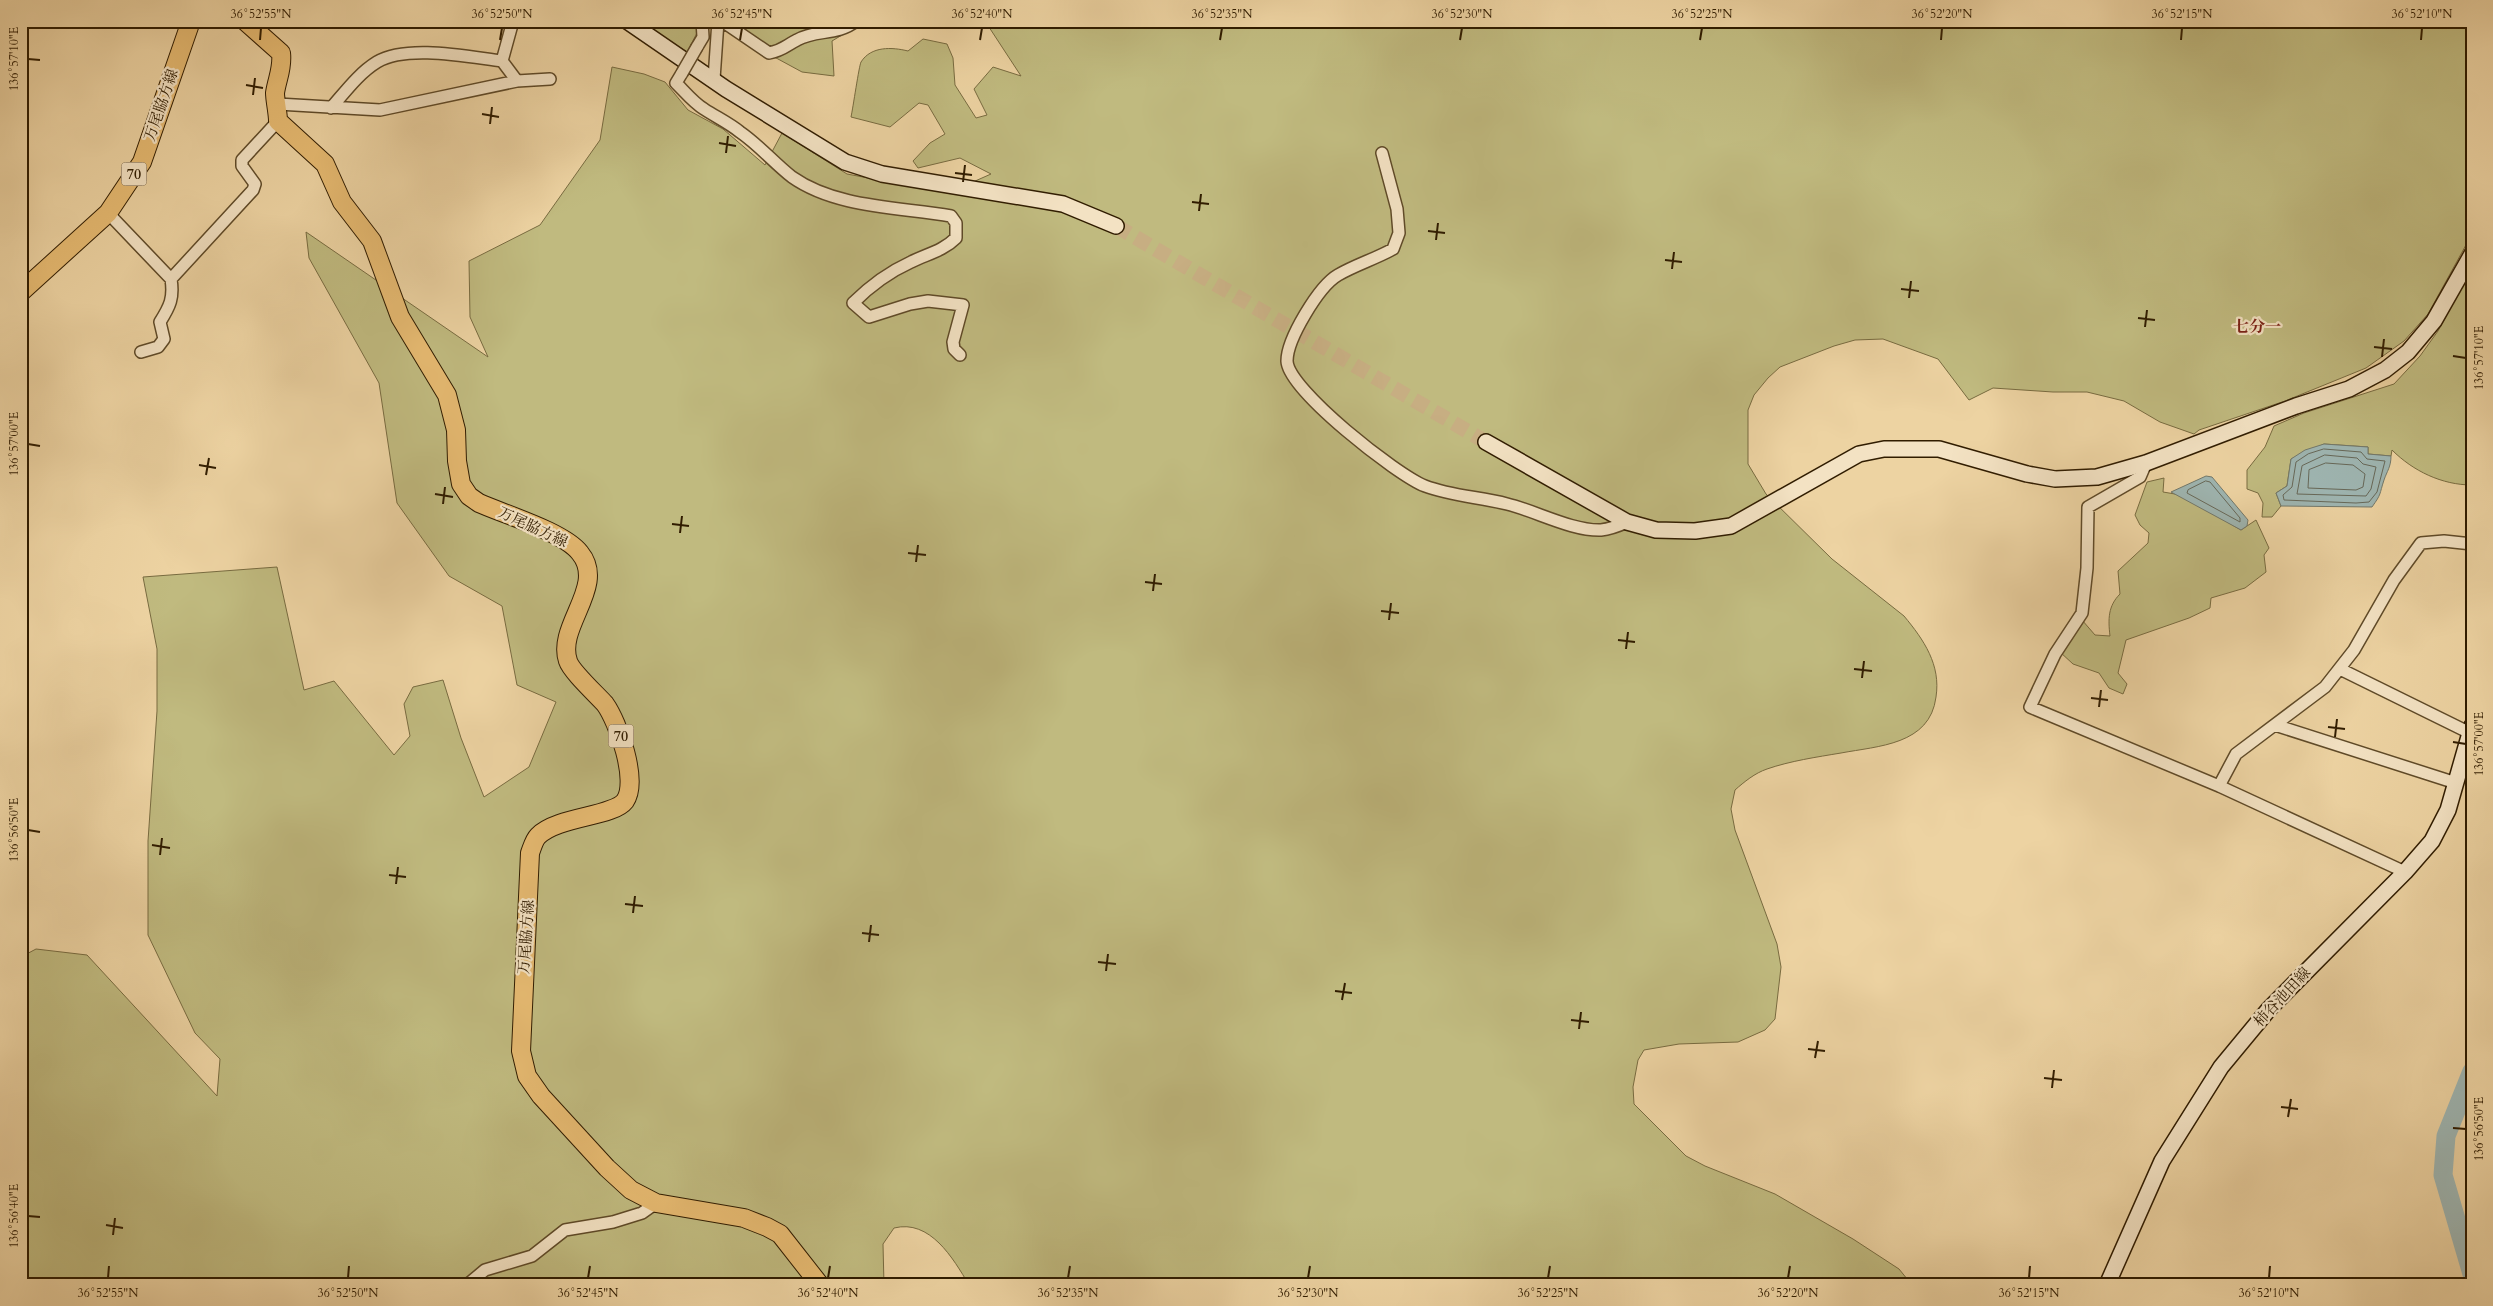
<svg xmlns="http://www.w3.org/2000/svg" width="2493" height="1306" font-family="Cardo,'Noto Serif JP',serif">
<rect width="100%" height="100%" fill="#edd3a2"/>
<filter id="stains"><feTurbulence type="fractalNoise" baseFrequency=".004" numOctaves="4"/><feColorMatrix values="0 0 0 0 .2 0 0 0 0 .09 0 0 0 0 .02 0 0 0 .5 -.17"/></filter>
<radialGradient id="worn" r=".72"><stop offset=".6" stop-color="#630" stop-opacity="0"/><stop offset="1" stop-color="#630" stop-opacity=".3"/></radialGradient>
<path fill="#c0ba7f" stroke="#786b40" d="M 640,21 L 697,21 L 697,33 L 687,52 Z
M 732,21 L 853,21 L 842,35 L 832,41 L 834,76 L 802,72 L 730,33 L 739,24 Z
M 985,21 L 2472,21 L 2472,234 L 2428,314 L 2404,341 L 2366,368 L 2285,401 L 2199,430 L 2194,434 L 2160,422 L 2124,401 L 2087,392 L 2053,392 L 1993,388 L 1969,400 L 1938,359 L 1883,339 L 1855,340 L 1834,346 L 1780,367 L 1768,378 L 1754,395 L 1748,410 L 1748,464 L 1766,494 L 1832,559 L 1904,616 C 1924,640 1941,665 1936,697 C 1930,745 1878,746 1841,753 C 1817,757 1790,761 1767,769 C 1755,773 1744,782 1735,790 L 1731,809 L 1735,830 L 1777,944 L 1781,967 L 1775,1019 L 1765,1030 L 1738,1042 L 1679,1044 L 1644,1050 L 1638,1060 L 1633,1087 L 1634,1104 L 1686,1156 L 1705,1166 L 1775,1194 L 1853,1239 L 1899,1269 L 1912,1285 L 969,1285 C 953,1258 930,1219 894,1228 L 883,1244 L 884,1285 L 21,1285 L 21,957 L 36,949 L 87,955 L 217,1096 L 220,1059 L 195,1033 L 148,935 L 148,841 L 157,711 L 157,649 L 143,577 L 277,567 L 304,690 L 334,681 L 394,755 L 410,736 L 404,704 L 413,687 L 443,680 L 461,738 L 484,797 L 529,767 L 556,702 L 517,685 L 502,606 L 449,576 L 397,503 L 379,383 L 309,258 L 306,232 L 488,357 L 470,317 L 469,261 L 540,225 L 600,140 L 612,67 L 644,74 L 665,82 L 688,110 L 723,129 L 765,165 L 782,133 L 847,174 L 948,193 L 991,174 L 960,158 L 918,168 L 913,161 L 930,143 L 945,134 L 928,105 L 919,103 L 890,127 L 851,117 C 853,108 859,66 861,62 C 871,46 892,47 908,51 L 923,39 L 947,44 L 953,58 L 955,85 L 976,118 L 987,115 L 974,89 L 993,67 L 1021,76 Z
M 2472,268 L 2472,485 C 2442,485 2413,471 2392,450 L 2391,456 L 2368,454 L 2368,447 L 2324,444 L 2291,459 L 2287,486 L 2276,493 L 2281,506 L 2272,517 L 2262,517 L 2263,503 L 2258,493 L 2247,489 L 2247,470 L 2265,447 L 2274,426 L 2304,413 L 2394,384 L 2420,356 L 2438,331 Z
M 2164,478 L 2163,492 L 2181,495 L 2241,530 L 2256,520 L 2269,548 L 2264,555 L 2266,572 L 2245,588 L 2211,598 L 2210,608 L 2189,618 L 2126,640 L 2118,673 L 2127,684 L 2123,694 L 2109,688 L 2099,673 L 2073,664 L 2060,652 L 2082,620 L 2095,635 L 2110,636 C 2108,619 2108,606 2120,594 L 2118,571 L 2148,543 L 2149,533 L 2140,525 L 2135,515 L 2147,482 Z"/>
<path fill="#9eb5b1" stroke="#72786a" d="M 2324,444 L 2368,447 L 2368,454 L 2391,456 C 2391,467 2387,471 2384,480 C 2379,495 2382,493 2372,507 L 2281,506 L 2276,493 L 2287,486 L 2291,459 L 2305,450 Z
M 2206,476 L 2212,477 L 2248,520 L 2247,526 L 2241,530 L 2171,492 Z"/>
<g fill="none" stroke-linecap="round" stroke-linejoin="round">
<path stroke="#676858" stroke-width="1" d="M 2324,449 L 2361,452 L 2367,459 L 2385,461 L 2377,492 L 2369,502 L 2356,503 L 2284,500 L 2283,495 L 2292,487 L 2296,462 L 2308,454 Z
M 2325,455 L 2357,458 L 2363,464 L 2376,467 L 2371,489 L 2366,496 L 2297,494 L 2302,466 Z
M 2326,463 L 2353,465 L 2365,474 L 2363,487 L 2356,490 L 2308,488 L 2309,470 Z
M 2206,481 L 2210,482 L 2240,518 L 2240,522 L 2187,493 L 2188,490 Z"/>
<path stroke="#9eb5b1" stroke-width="19" d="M 2472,1071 L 2446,1136 L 2443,1175 L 2472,1274"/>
<path stroke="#c7ae82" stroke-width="15" stroke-dasharray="15 8" stroke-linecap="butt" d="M 1116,226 L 1486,442"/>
<defs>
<path id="street" d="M 722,21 L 769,53 C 784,50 785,46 797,40 C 816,29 837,36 856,21
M 697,47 L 703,37 L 702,21
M 502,61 L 513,21
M 682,73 L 676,83 C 685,92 694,103 704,109 C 716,117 729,123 740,132 C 759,145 774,163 792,177 C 836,208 899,207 951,216 L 956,223 L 956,238 C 943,251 927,254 911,262 C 889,272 870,286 853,303 L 869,317 L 910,304 L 928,301 L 963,305 L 953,342 L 954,349 L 960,355
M 714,79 L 718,21
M 278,104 L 380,110 L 517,81 L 550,79
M 331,108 C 345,92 359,73 377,62 C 407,44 469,57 502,61 L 517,81
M 1382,153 L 1397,209 L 1399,233 L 1393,249 C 1375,259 1355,265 1338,275 C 1319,286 1287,339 1287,361 C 1288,390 1397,475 1425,486 C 1451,496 1480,497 1507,504 C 1536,511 1572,531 1601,530 C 1610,529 1618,526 1627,522
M 108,213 L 171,279 C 174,298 170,306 160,322 L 164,339 L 158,347 L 141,352
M 171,279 L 253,190 L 255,184 L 242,166 L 242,160 L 278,121
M 2146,463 L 2140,477 L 2088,507 L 2087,568 L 2082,613 L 2055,654 L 2030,707 L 2219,786 L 2405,872
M 2340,669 L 2470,733
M 2275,725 L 2456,783
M 2219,786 L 2236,754 L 2325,687 L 2354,650 L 2394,580 L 2421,543 L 2444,541 L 2472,544
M 467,1285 L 485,1270 L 532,1256 L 565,1230 L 613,1222 L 642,1213 L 656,1203"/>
<path id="secondary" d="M 627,21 L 726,89 L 845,162 L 882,174 L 1063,204 L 1116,226
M 1486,442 L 1627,522 L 1656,530 L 1695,531 L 1731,526 L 1859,454 L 1884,449 L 1939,449 L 2027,474 L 2055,479 L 2097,477 L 2146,463 L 2296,406 L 2349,389 L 2385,370 L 2408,352 L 2434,321 L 2472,254
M 2107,1285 L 2162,1161 L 2221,1067 L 2269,1009 L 2405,872 L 2432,841 L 2448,810 L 2472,726"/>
<path id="primary" d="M 245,21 L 281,53 C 283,68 277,79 275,93 C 275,100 278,113 278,121 L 325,164 L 342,202 L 372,241 L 400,317 L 447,395 L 456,430 L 457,461 L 461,484 L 469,496 L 479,503 C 506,515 564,532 580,553 C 607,586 556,626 568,661 C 571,671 597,695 605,704 C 618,722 639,781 625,801 C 613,817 558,816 538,836 C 534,840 532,848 530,853 L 521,1051 L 527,1076 L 541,1096 L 607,1168 L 631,1190 L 656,1203 L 744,1218 L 767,1227 L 780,1234 L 820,1285
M 21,292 L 108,213 L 142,162 L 191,21"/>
</defs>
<use href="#street" stroke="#5f4a28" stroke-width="14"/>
<use href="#secondary" stroke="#301c00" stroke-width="18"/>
<use href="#primary" stroke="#301c00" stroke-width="20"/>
<use href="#street" stroke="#f3e2c3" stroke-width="11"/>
<use href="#secondary" stroke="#f3e2c3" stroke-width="15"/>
<use href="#primary" stroke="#e6ba71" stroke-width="18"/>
<defs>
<path id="street-bridge" d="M 682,73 L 697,47"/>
</defs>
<use href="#street-bridge" stroke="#5f4a28" stroke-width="14" stroke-linecap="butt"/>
<use href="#street-bridge" stroke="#f3e2c3" stroke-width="11"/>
</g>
<path fill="none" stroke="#301c00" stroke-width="2" d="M 260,40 L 261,28M 500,40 L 502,28M 740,40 L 742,28M 980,40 L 982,28M 1220,40 L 1222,28M 1460,40 L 1462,28M 1700,40 L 1702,28M 1941,40 L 1942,28M 2181,40 L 2182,28M 2421,40 L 2422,28M 28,59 L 40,60M 246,85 L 263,88M 253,95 L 255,78M 482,114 L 499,117M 490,124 L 492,107M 719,143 L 736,146M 726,153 L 728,136M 955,173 L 972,175M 963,182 L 965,165M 1192,202 L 1209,204M 1199,211 L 1201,194M 1428,231 L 1445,233M 1436,240 L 1438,223M 1665,260 L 1682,262M 1672,269 L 1674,252M 1901,289 L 1919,291M 1909,298 L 1911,281M 2138,318 L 2155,320M 2145,327 L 2147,310M 2374,347 L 2392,349M 2453,356 L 2466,358M 2382,357 L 2384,339M 28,444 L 40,446M 199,465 L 216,468M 206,475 L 209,458M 435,494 L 453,497M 443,504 L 445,487M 672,524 L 689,526M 680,533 L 682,516M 908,553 L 926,555M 916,562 L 918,545M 1145,582 L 1162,584M 1153,591 L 1155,574M 1381,611 L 1399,613M 1389,620 L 1391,603M 1618,640 L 1635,642M 1626,649 L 1628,632M 1854,669 L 1872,671M 1862,678 L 1864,661M 2091,698 L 2108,700M 2099,707 L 2101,690M 2328,727 L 2345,729M 2335,737 L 2337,719M 2453,742 L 2466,744M 28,830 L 40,832M 152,845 L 170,848M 160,855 L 162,838M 389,875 L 406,877M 396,884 L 398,867M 625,904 L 643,906M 633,913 L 635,896M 862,933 L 879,935M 869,942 L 871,925M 1098,962 L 1116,964M 1106,971 L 1108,954M 1335,991 L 1352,993M 1342,1000 L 1345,983M 1571,1020 L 1589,1022M 1579,1029 L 1581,1012M 1808,1049 L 1825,1051M 1815,1058 L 1818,1041M 2044,1078 L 2062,1080M 2052,1088 L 2054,1070M 2281,1107 L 2298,1109M 2288,1117 L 2291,1099M 2453,1128 L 2466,1129M 28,1216 L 40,1217M 106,1225 L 123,1228M 113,1235 L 115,1218M 108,1278 L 109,1266M 348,1278 L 349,1266M 588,1278 L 590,1266M 828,1278 L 830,1266M 1068,1278 L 1070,1266M 1308,1278 L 1310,1266M 1548,1278 L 1550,1266M 1788,1278 L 1790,1266M 2029,1278 L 2030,1266M 2269,1278 L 2270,1266"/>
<g text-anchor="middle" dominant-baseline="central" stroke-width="4.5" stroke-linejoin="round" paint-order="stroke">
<g fill="#f3e2c3" stroke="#6a573a" stroke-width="1">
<rect x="121.5" y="162.5" width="25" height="23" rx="4"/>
<rect x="608.5" y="724.5" width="25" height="23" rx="4"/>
</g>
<g font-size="14" font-weight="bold" fill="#301c00">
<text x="134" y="174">70</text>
<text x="621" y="736">70</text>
</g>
<g font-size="15" fill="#301c00" stroke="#f3e2c3">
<text transform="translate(161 105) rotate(-71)">万尾脇方線</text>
<text transform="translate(533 527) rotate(25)">万尾脇方線</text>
<text transform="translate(526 937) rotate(-86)">万尾脇方線</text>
<text transform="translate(2282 997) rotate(-47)">柿谷池田線</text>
</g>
<g font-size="16" font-weight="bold" fill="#7a1f14" stroke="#f3e2c3">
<text x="2257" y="327">七分一</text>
</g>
</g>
<rect width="2493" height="1306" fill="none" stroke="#edd3a2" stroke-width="55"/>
<rect x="28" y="28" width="2438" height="1250" fill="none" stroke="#301c00" stroke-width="2"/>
<g font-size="12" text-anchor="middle" fill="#301c00">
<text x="261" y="18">36°52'55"N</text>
<text x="502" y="18">36°52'50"N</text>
<text x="742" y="18">36°52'45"N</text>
<text x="982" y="18">36°52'40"N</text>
<text x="1222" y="18">36°52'35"N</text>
<text x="1462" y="18">36°52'30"N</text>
<text x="1702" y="18">36°52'25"N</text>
<text x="1942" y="18">36°52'20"N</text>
<text x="2182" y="18">36°52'15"N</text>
<text x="2422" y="18">36°52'10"N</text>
<text transform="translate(14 59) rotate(-90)" y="4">136°57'10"E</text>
<text transform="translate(2479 358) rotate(-90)" y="4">136°57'10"E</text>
<text transform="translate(14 444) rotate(-90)" y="4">136°57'00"E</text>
<text transform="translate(2479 744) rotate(-90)" y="4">136°57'00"E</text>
<text transform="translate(14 830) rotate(-90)" y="4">136°56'50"E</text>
<text transform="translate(2479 1129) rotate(-90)" y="4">136°56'50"E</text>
<text transform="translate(14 1216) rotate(-90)" y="4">136°56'40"E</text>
<text x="108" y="1297">36°52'55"N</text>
<text x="348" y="1297">36°52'50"N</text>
<text x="588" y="1297">36°52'45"N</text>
<text x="828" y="1297">36°52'40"N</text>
<text x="1068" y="1297">36°52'35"N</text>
<text x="1308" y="1297">36°52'30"N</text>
<text x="1548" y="1297">36°52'25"N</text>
<text x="1788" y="1297">36°52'20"N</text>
<text x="2029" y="1297">36°52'15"N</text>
<text x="2269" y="1297">36°52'10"N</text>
</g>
<rect width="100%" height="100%" filter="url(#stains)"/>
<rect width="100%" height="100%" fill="url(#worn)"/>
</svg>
